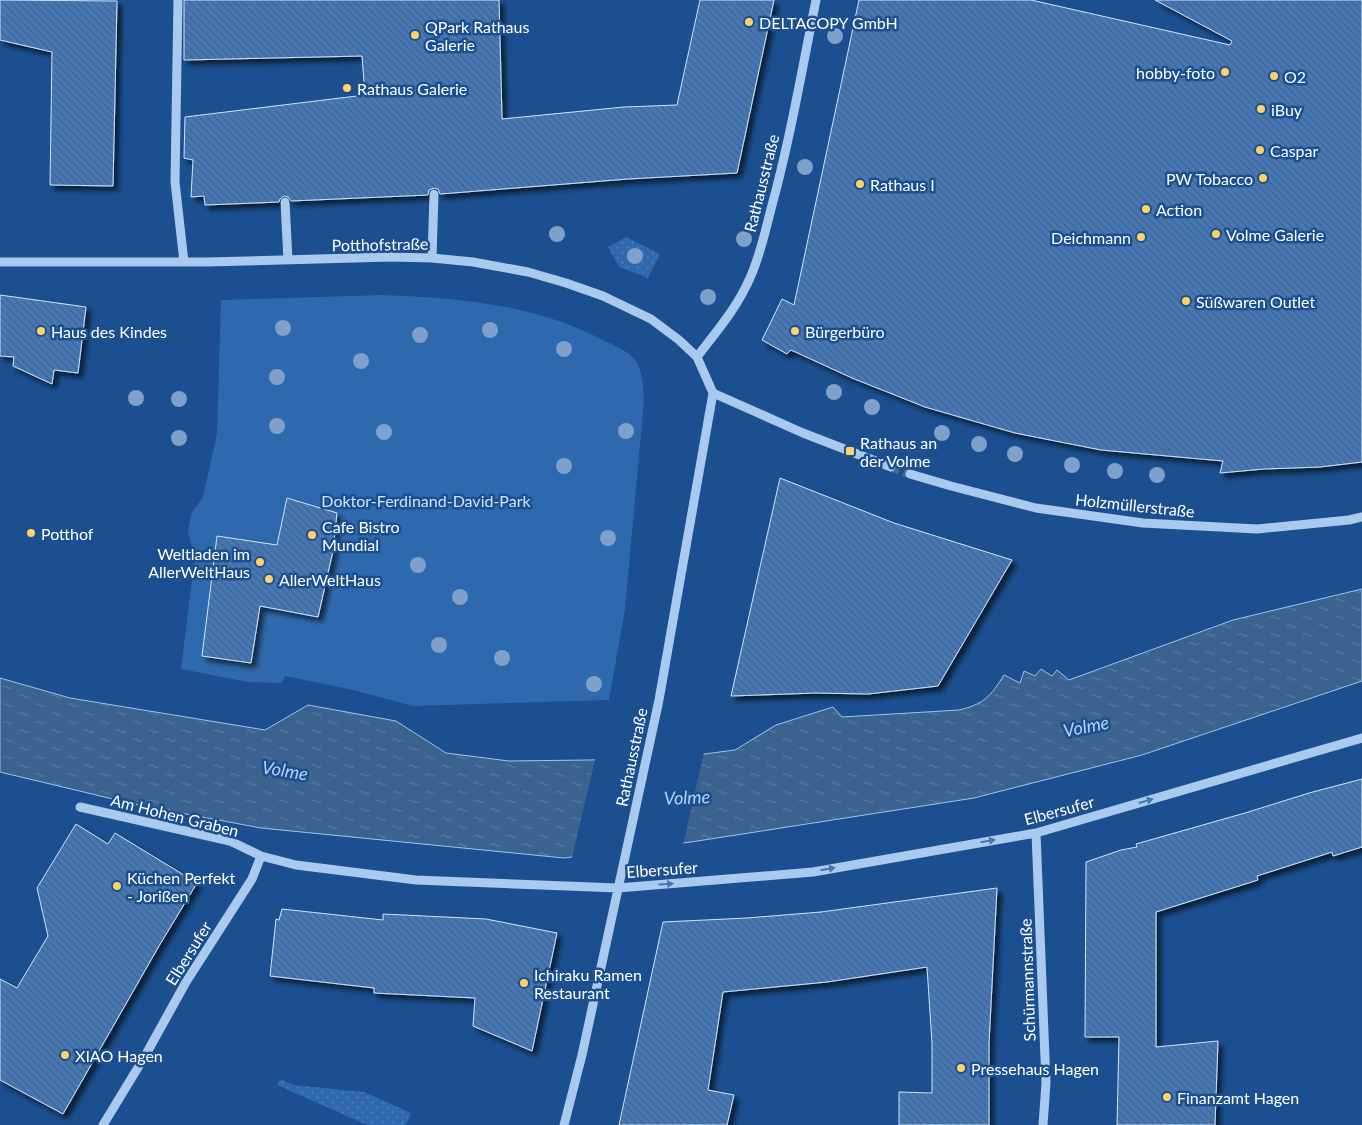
<svg xmlns="http://www.w3.org/2000/svg" width="1362" height="1125" font-family="Lato,sans-serif">
<defs>
<pattern id="grass-dots" width="8" height="8" patternUnits="userSpaceOnUse" patternTransform="scale(1.25)"><rect width="8" height="8" fill="#2e69ad"/><path d="M2 2h.1M6 6h.1" fill="none" stroke="#4d80b9" stroke-width="1.8" stroke-linecap="round"/></pattern>
<pattern id="water-ripples" width="26" height="14" patternUnits="userSpaceOnUse" patternTransform="scale(1.25)"><rect width="26" height="14" fill="#3c6290"/><path d="M2 4q2-2 4 0t4 0M15 11q2-2 4 0t4 0" fill="none" stroke="#597aa1"/></pattern>
<pattern id="building-back-hatch" width="6" height="6" patternUnits="userSpaceOnUse" patternTransform="scale(1.25)"><rect width="6" height="6" fill="#4478b7"/><path d="M-1 5l2 2M0 0l6 6M5-1l2 2" fill="none" stroke="#486282"/></pattern>
<filter id="shadow"><feDropShadow dx="4.5" dy="4.5" stdDeviation="2.5" flood-color="#0009"/></filter>
</defs>
<rect width="100%" height="100%" fill="#1b4f8f"/>
<path fill="url(#grass-dots)" d="M 626,237 L 660,254 L 648,278 L 619,267 L 608,247 Z
M 280,1079 L 294,1085 L 364,1092 L 411,1113 L 406,1125 L 367,1125 L 277,1085 Z"/>
<path fill="#2e69ad" d="M 382,295 C 458,298 535,304 603,340 C 613,345 627,350 635,360 C 643,371 643,388 644,401 L 625,609 L 609,700 L 413,706 L 353,690 L 285,676 L 281,683 L 248,682 L 181,669 L 195,555 L 188,533 L 191,514 L 203,497 L 217,434 L 221,300 Z"/>
<path fill="url(#water-ripples)" stroke="#9cc4f0" d="M 1362,589 L 1362,681 L 1142,755 L 974,798 L 691,842 L 564,858 L 261,828 L 138,805 L 0,772 L 0,678 L 70,698 L 265,730 L 308,705 L 396,721 L 446,753 L 509,761 L 666,759 L 735,750 L 776,725 L 833,707 L 842,717 L 959,710 C 984,704 990,697 1004,675 L 1020,683 L 1024,671 L 1035,676 L 1041,669 L 1052,676 L 1057,670 L 1069,680 L 1233,620 Z"/>
<path fill="#1b4f8f" d="M 704,752 L 683,845 L 582,858 L 572,858 L 596,756 L 665,756 Z"/>
<path fill="url(#building-back-hatch)" stroke="#cfe3fa" filter="url(#shadow)" d="M 0,0 L 117,1 L 113,186 L 50,185 L 52,52 L 0,40 Z
M 184,0 L 499,0 L 502,119 L 624,107 L 677,105 L 700,0 L 774,0 L 737,173 L 628,179 L 440,194 L 438,189 L 434,188 L 429,190 L 428,195 L 291,201 L 288,197 L 284,196 L 280,199 L 279,202 L 205,205 L 204,196 L 191,197 L 193,160 L 184,158 L 185,117 L 365,95 L 362,56 L 184,60 Z
M 859,0 L 1031,0 L 1230,45 L 1232,41 L 1155,0 L 1362,0 L 1362,462 L 1320,467 L 1264,469 L 1220,473 L 1223,461 L 1101,450 L 1015,433 L 925,407 L 852,378 L 791,350 L 787,354 L 762,340 L 782,299 L 794,305 Z
M 0,295 L 86,307 L 78,373 L 54,370 L 52,384 L 13,366 L 14,357 L 0,356 Z
M 780,478 L 894,523 L 1012,560 L 938,686 L 868,694 L 816,693 L 731,696 Z
M 287,498 L 337,513 L 333,551 L 318,617 L 260,606 L 251,663 L 202,656 L 217,536 L 277,545 Z
M 1362,779 L 1362,847 L 1333,856 L 1332,852 L 1257,876 L 1258,880 L 1156,912 L 1156,1047 L 1218,1041 L 1215,1125 L 1117,1125 L 1119,1037 L 1085,1037 L 1086,862 L 1121,850 L 1137,847 L 1136,844 L 1245,813 L 1309,793 Z
M 76,824 L 108,844 L 115,833 L 197,883 L 159,946 L 63,1114 L 0,1080 L 0,979 L 17,988 L 48,936 L 37,888 Z
M 997,888 L 989,1043 L 989,1125 L 899,1125 L 899,1092 L 932,1093 L 932,1043 L 927,967 L 827,982 L 723,992 L 708,1090 L 734,1095 L 727,1125 L 619,1125 L 663,922 L 747,918 L 821,912 Z
M 282,909 L 383,920 L 383,914 L 486,919 L 557,933 L 532,1051 L 473,1026 L 475,998 L 374,993 L 374,988 L 270,976 L 276,919 L 279,920 Z"/>
<g fill="none" stroke-linecap="round" stroke-linejoin="round">
<path stroke="#3d69a0" stroke-width="9" stroke-dasharray="9 4.5" stroke-linecap="butt" d="M 891,467 L 910,474"/>
<path stroke="#a9c9ee" stroke-width="9" d="M 178,0 L 175,182 L 184,262
M 285,202 L 288,260
M 432,258 L 434,194
M 0,262 L 207,262 L 391,257 L 432,258 L 473,262 L 528,272 L 566,283 L 603,296 L 651,319 L 679,340 L 697,357 L 713,393
M 697,357 C 716,332 737,308 750,278 C 760,256 765,232 771,209 C 790,140 802,70 816,0
M 713,393 L 803,433 L 891,467
M 910,474 L 951,486 L 1036,508 L 1143,523 L 1257,529 L 1349,520 L 1362,517
M 80,807 L 230,841 L 261,856 L 296,865 L 416,880 L 618,888 L 813,872 L 1036,833 L 1362,738
M 1036,833 L 1046,1083 L 1043,1125
M 103,1125 L 145,1056 L 186,982 L 252,879 L 261,856
M 564,1125 L 582,1055 L 659,700 L 713,393"/>
</g>
<g fill="#7ea0ca">
<circle cx="835" cy="36" r="8"/>
<circle cx="805" cy="167" r="8"/>
<circle cx="557" cy="234" r="8"/>
<circle cx="744" cy="239" r="8"/>
<circle cx="635" cy="256" r="8"/>
<circle cx="708" cy="297" r="8"/>
<circle cx="283" cy="328" r="8"/>
<circle cx="490" cy="330" r="8"/>
<circle cx="420" cy="335" r="8"/>
<circle cx="564" cy="349" r="8"/>
<circle cx="361" cy="361" r="8"/>
<circle cx="277" cy="377" r="8"/>
<circle cx="834" cy="392" r="8"/>
<circle cx="136" cy="398" r="8"/>
<circle cx="179" cy="399" r="8"/>
<circle cx="872" cy="407" r="8"/>
<circle cx="277" cy="426" r="8"/>
<circle cx="626" cy="431" r="8"/>
<circle cx="384" cy="432" r="8"/>
<circle cx="942" cy="433" r="8"/>
<circle cx="179" cy="438" r="8"/>
<circle cx="979" cy="444" r="8"/>
<circle cx="1015" cy="454" r="8"/>
<circle cx="1072" cy="465" r="8"/>
<circle cx="564" cy="466" r="8"/>
<circle cx="1115" cy="471" r="8"/>
<circle cx="1157" cy="475" r="8"/>
<circle cx="608" cy="538" r="8"/>
<circle cx="418" cy="565" r="8"/>
<circle cx="460" cy="597" r="8"/>
<circle cx="439" cy="645" r="8"/>
<circle cx="502" cy="658" r="8"/>
<circle cx="594" cy="684" r="8"/>
</g>
<defs><path id="oneway-solid" d="M-6-.8H1V-3.2L6.5 0L1 3.2V.8H-6Z" transform="scale(1.25)"/></defs>
<g fill="#4674ac">
<use href="#oneway-solid" transform="translate(1146 801) rotate(-16)"/>
<use href="#oneway-solid" transform="translate(988 841) rotate(-10)"/>
<use href="#oneway-solid" transform="translate(828 869) rotate(-10)"/>
<use href="#oneway-solid" transform="translate(666 884) rotate(-4)"/>
</g>
<g fill="#ffd166" stroke="#1b4f8f" stroke-width="2">
<circle cx="749" cy="22" r="5"/>
<circle cx="415" cy="35" r="5"/>
<circle cx="1225" cy="72" r="5"/>
<circle cx="1274" cy="76" r="5"/>
<circle cx="347" cy="88" r="5"/>
<circle cx="1261" cy="109" r="5"/>
<circle cx="1260" cy="150" r="5"/>
<circle cx="1263" cy="178" r="5"/>
<circle cx="860" cy="184" r="5"/>
<circle cx="1146" cy="209" r="5"/>
<circle cx="1216" cy="234" r="5"/>
<circle cx="1141" cy="237" r="5"/>
<circle cx="1186" cy="301" r="5"/>
<circle cx="41" cy="331" r="5"/>
<circle cx="795" cy="331" r="5"/>
<rect x="845" y="446" width="10" height="10" rx="2.5"/>
<circle cx="31" cy="533" r="5"/>
<circle cx="312" cy="535" r="5"/>
<circle cx="260" cy="562" r="5"/>
<circle cx="269" cy="579" r="5"/>
<circle cx="117" cy="886" r="5"/>
<circle cx="524" cy="983" r="5"/>
<circle cx="65" cy="1055" r="5"/>
<circle cx="961" cy="1068" r="5"/>
<circle cx="1167" cy="1097" r="5"/>
</g>
<g text-anchor="middle" dominant-baseline="central" stroke-width="5" stroke-linejoin="round" paint-order="stroke">
<g font-size="16" fill="#fff" stroke="#1b4f8f" text-anchor="start">
<text x="759" y="22">DELTACOPY GmbH</text>
<text x="425" y="26">QPark Rathaus<tspan x="425" dy="18">Galerie</tspan></text>
<text x="1215" y="72" text-anchor="end">hobby-foto</text>
<text x="1284" y="76">O2</text>
<text x="357" y="88">Rathaus Galerie</text>
<text x="1271" y="109">iBuy</text>
<text x="1270" y="150">Caspar</text>
<text x="1253" y="178" text-anchor="end">PW Tobacco</text>
<text x="870" y="184">Rathaus I</text>
<text x="1156" y="209">Action</text>
<text x="1226" y="234">Volme Galerie</text>
<text x="1131" y="237" text-anchor="end">Deichmann</text>
<text x="1196" y="301">Süßwaren Outlet</text>
<text x="51" y="331">Haus des Kindes</text>
<text x="805" y="331">Bürgerbüro</text>
<text x="860" y="442">Rathaus an<tspan x="860" dy="18">der Volme</tspan></text>
<text x="322" y="526">Cafe Bistro<tspan x="322" dy="18">Mundial</tspan></text>
<text x="41" y="533">Potthof</text>
<text x="250" y="553" text-anchor="end">Weltladen im<tspan x="250" dy="18">AllerWeltHaus</tspan></text>
<text x="279" y="579">AllerWeltHaus</text>
<text x="127" y="877">Küchen Perfekt<tspan x="127" dy="18">- Jorißen</tspan></text>
<text x="534" y="974">Ichiraku Ramen<tspan x="534" dy="18">Restaurant</tspan></text>
<text x="75" y="1055">XIAO Hagen</text>
<text x="971" y="1068">Pressehaus Hagen</text>
<text x="1177" y="1097">Finanzamt Hagen</text>
</g>
<g font-size="16" fill="#fff" stroke="#1b4f8f">
<text transform="translate(761 183) rotate(-76)">Rathausstraße</text>
<text transform="translate(380 244) rotate(-1)">Potthofstraße</text>
<text transform="translate(1135 505) rotate(6)">Holzmüllerstraße</text>
<text transform="translate(631 757) rotate(-78)">Rathausstraße</text>
<text transform="translate(1059 810) rotate(-15)">Elbersufer</text>
<text transform="translate(175 815) rotate(14)">Am Hohen Graben</text>
<text transform="translate(662 869) rotate(-4)">Elbersufer</text>
<text transform="translate(188 953) rotate(-58)">Elbersufer</text>
<text transform="translate(1027 980) rotate(-92)">Schürmannstraße</text>
</g>
<g font-size="16" fill="#cfe3fa" stroke="#1b4f8f">
<text x="426" y="500">Doktor-Ferdinand-David-Park</text>
</g>
<g font-size="18" font-style="italic" fill="#b5d3f5" stroke="#1b4f8f">
<text transform="translate(1086 726) rotate(-11)">Volme</text>
<text transform="translate(285 770) rotate(9)">Volme</text>
<text transform="translate(687 797) rotate(-2)">Volme</text>
</g>
</g>
</svg>
